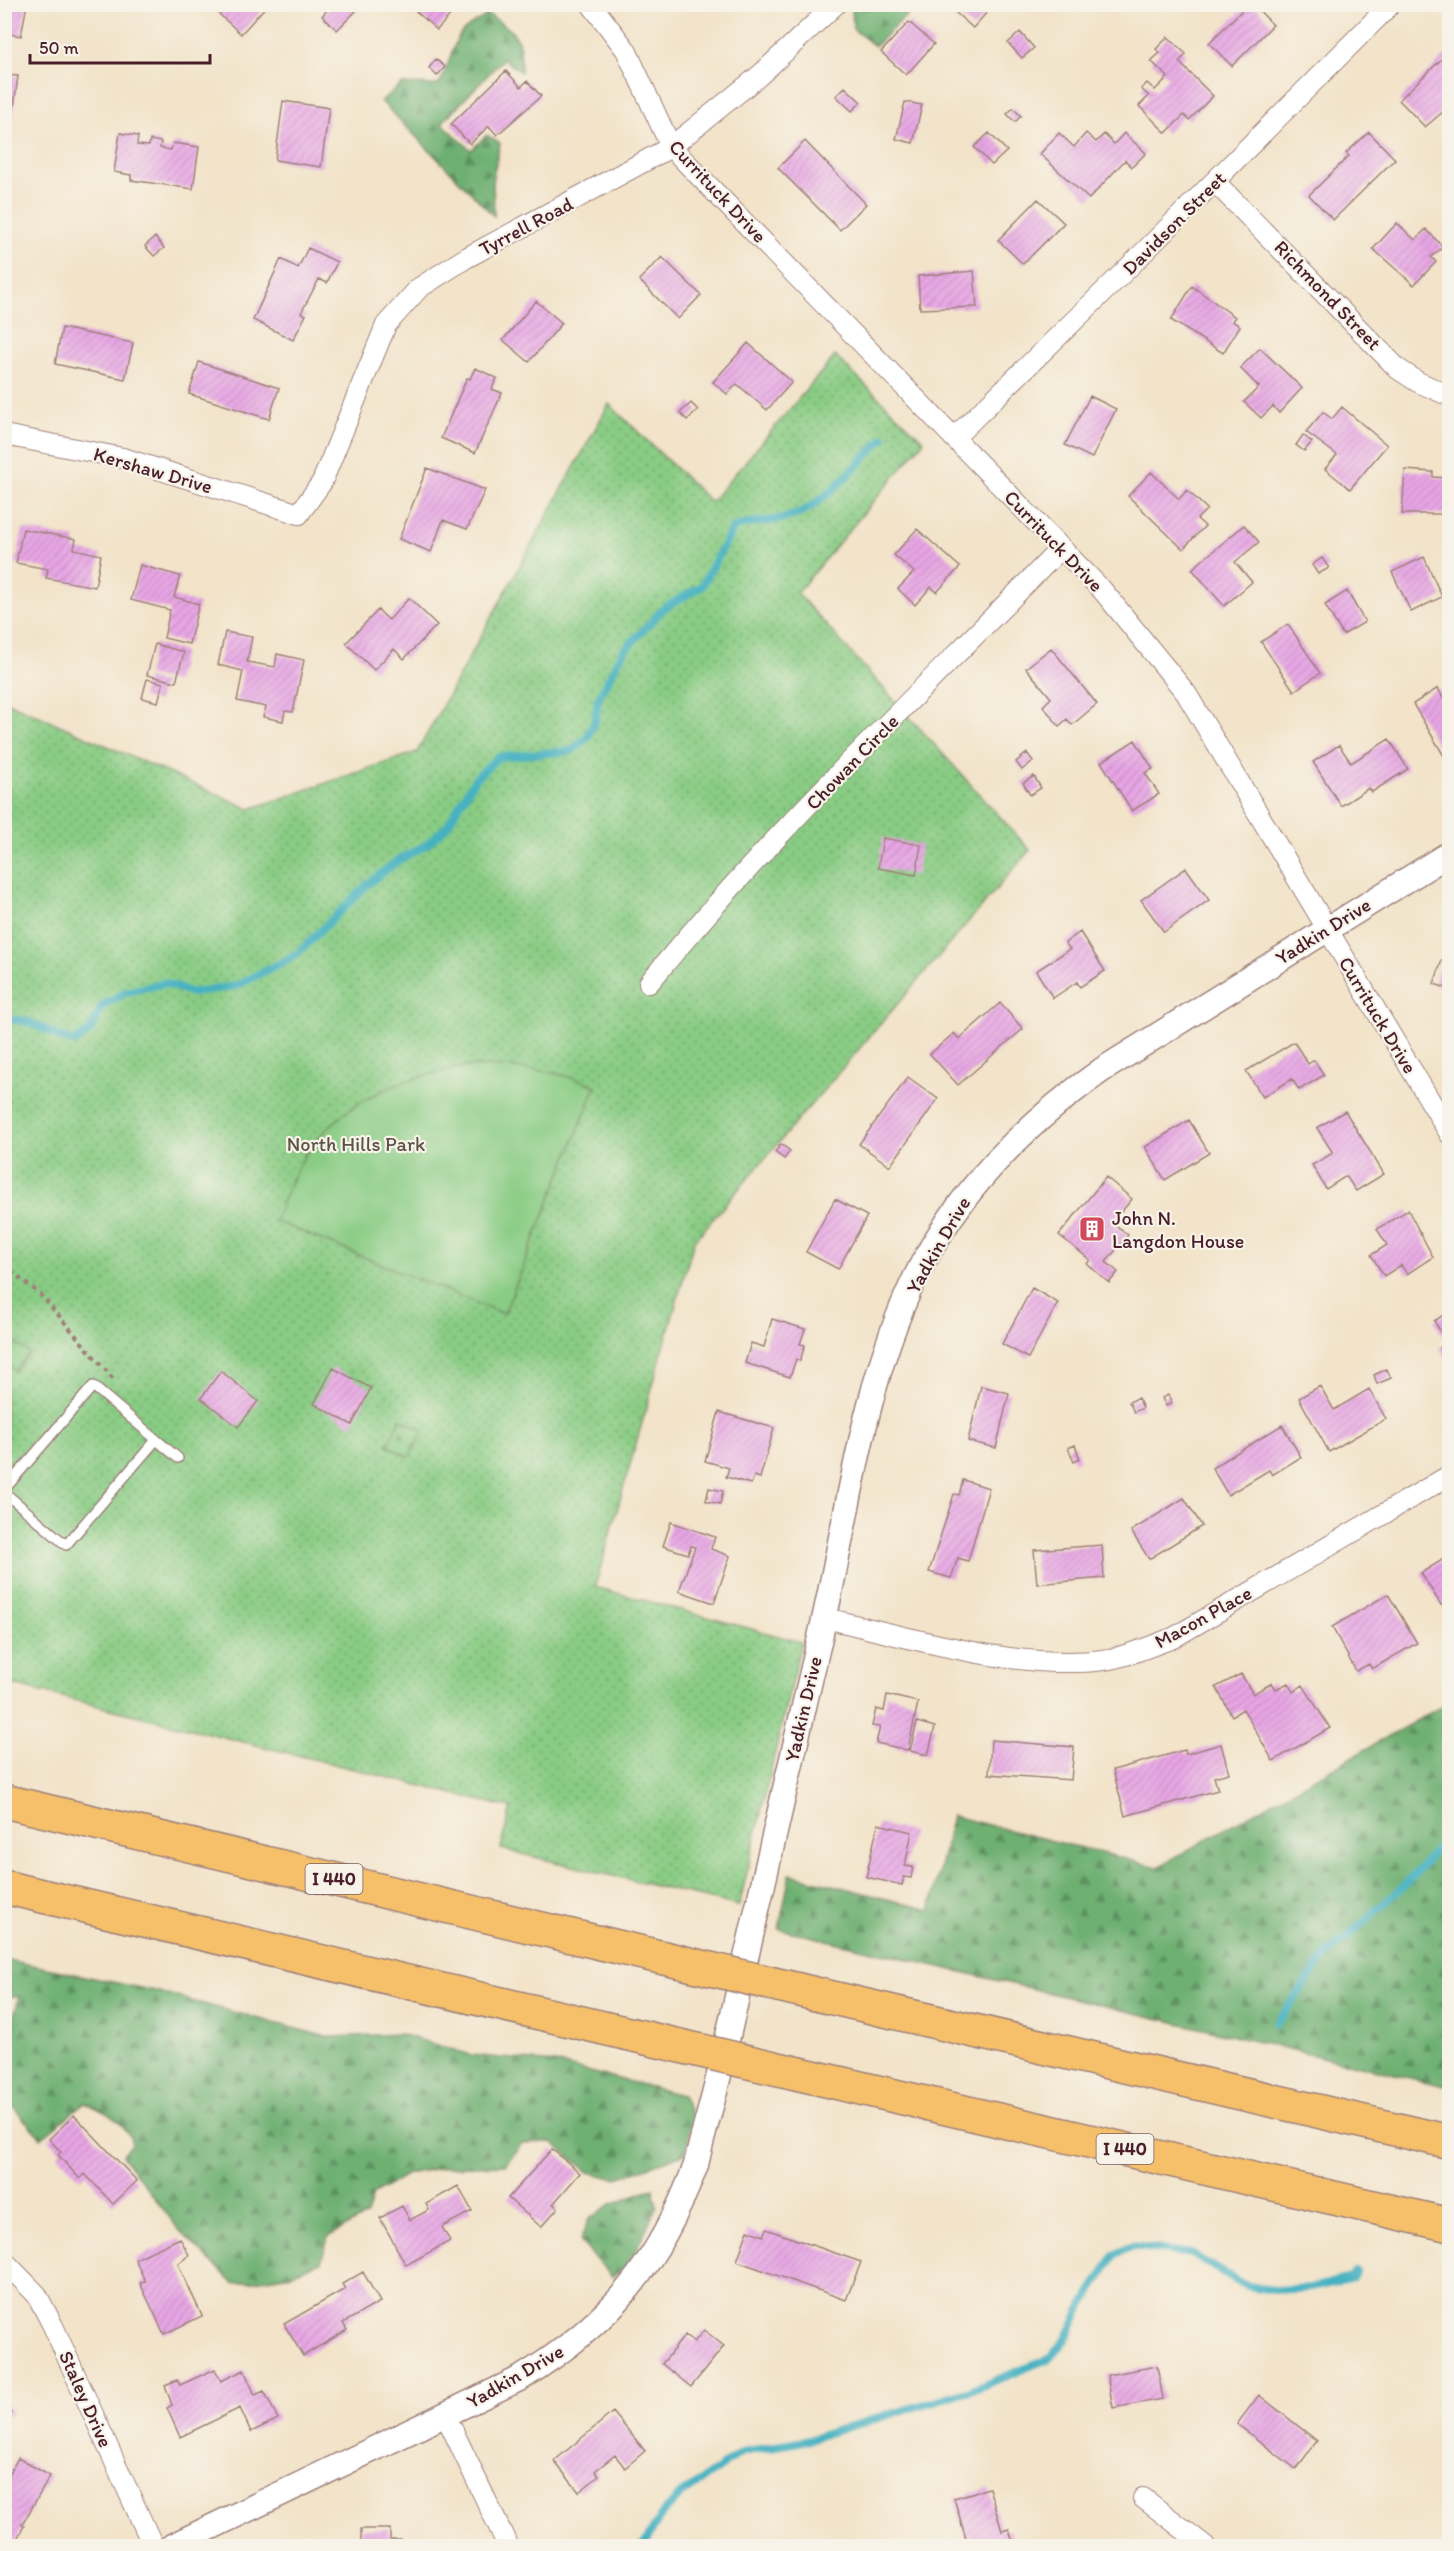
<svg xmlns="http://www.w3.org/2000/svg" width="1454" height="2551" font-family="Itim,sans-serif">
<defs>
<pattern id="grass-dots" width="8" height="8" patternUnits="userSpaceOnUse" patternTransform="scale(1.5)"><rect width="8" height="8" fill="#89cc84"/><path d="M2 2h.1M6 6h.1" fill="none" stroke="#72a56c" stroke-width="1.8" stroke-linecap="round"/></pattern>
<pattern id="forest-firs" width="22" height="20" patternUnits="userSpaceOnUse" patternTransform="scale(1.5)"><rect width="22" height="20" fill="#6eb072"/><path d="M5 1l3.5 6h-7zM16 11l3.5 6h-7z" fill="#5c8f5e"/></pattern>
<pattern id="cemetery-stones" width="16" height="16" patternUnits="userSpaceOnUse" patternTransform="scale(1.5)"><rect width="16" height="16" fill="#89cc84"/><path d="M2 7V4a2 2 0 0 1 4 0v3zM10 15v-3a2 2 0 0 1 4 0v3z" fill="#72a56c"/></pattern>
<pattern id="building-hatch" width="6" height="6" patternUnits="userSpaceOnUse" patternTransform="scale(1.5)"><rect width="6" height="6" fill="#e7a6e4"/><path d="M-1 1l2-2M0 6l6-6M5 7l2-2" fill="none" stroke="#c88ec4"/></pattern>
</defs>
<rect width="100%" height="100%" fill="#f7f3e8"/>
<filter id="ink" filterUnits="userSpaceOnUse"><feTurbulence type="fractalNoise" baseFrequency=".0167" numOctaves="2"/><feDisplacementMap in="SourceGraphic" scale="12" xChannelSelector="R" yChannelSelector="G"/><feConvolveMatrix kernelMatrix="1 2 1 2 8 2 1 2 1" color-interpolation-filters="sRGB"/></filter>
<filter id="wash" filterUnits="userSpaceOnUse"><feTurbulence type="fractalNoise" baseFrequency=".008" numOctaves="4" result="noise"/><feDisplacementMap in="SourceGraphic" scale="24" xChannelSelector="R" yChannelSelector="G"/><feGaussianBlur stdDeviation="1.35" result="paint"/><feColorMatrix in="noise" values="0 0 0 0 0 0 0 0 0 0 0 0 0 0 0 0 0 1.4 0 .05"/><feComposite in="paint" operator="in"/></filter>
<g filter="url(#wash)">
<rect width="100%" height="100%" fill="#f2e3c9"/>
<path fill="url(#grass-dots)" stroke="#6a7658" stroke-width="1.5" d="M 835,356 L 924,441 L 797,593 L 1030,850 L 694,1241 L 595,1587 L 801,1642 L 739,1906 L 501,1849 L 511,1808 L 5,1683 L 5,701 L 250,809 L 417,752 L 609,404 L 711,502 Z"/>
<path fill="url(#forest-firs)" stroke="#5c684e" stroke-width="1.5" d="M 914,4 L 915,7 L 875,46 L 853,29 L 852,5 Z
M 488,14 C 517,34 522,35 521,72 L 503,59 L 442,123 L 471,150 L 487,135 L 500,143 L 493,177 L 494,216 L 381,101 L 402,84 L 438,85 C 449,69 450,49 461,33 C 467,26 480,20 488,14 Z
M 1449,1702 L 1449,2087 L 779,1929 L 790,1874 L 930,1910 L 952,1816 L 1158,1867 Z
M 4,1959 L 155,1991 L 327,2037 L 400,2034 L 471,2055 L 555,2063 L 682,2095 L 692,2116 L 686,2153 L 615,2179 L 589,2172 L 551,2142 L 522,2143 L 505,2165 L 445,2167 L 407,2174 L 373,2195 L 367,2215 L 328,2237 L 321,2262 L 286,2276 L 234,2284 L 179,2230 L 122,2155 L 132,2144 C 129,2123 103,2110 85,2103 L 41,2138 L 10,2104 L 5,2077 L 13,2043 L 13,2017 L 20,1996 L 5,1997 Z
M 653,2188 L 657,2206 L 643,2236 L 627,2266 L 612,2277 L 580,2241 L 589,2219 L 611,2204 Z"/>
<path fill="url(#cemetery-stones)" stroke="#6a7658" stroke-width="1.5" d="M 401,1419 L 424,1431 L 409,1457 L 387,1445 Z"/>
<path fill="#89cc84" stroke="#6a7658" stroke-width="1.5" d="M 473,1066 C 515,1066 557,1070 596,1086 L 504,1314 L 275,1221 C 285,1196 294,1169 311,1147 C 350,1096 412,1074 473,1066 Z
M 4,1335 L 29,1353 L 15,1371 L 5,1362 Z"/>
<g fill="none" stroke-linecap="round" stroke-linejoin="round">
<path stroke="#44b1c1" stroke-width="8" d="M 4,1021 C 31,1014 49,1037 75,1042 L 90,1031 L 102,1006 L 126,992 L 165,983 L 192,993 L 236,986 L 296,955 L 368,884 L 397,861 L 426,845 L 447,826 L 475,779 L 498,757 L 571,751 L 587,738 L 595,721 L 598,699 L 623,652 L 664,608 L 702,586 L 733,528 C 752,520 772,523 792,516 C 828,503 856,464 884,438
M 1276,2024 L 1323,1959 L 1408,1882 L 1450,1833
M 643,2546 L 662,2514 L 678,2497 L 742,2452 L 799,2442 L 977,2388 L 1050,2358 L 1066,2339 L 1082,2307 L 1114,2255 L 1132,2246 L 1191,2254 L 1247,2286 L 1274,2290 L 1311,2288 L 1352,2278 L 1356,2272"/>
</g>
<g id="blocks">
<path fill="url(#building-hatch)" d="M 4,4 L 27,4 L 21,36 L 4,33 Z
M 208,4 L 268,4 L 241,34 Z
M 332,4 L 349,4 L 356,11 L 337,30 L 322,16 Z
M 408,4 L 460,4 L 437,30 Z
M 946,4 L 984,4 L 989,10 L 973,28 Z
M 1248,4 L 1253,4 L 1273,25 L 1232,66 L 1209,43 Z
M 909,22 L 934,44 L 906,75 L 881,52 Z
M 1020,32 L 1034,48 L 1022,58 L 1008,43 Z
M 1168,37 L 1186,54 L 1179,62 L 1213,96 L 1189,120 L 1184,115 L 1166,133 L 1139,106 L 1149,96 L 1141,89 L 1147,83 L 1155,90 L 1168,77 L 1151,61 L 1160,53 L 1156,49 Z
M 1450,51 L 1450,106 L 1425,127 L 1399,100 Z
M 436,59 L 445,67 L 437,76 L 429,68 Z
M 506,71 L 521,87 L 527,81 L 541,96 L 497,135 L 489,126 L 470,144 L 451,124 Z
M 4,75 L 18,76 L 12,122 L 4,121 Z
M 845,87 L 861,102 L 852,111 L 836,96 Z
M 283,101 L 329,108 L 321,167 L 275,160 Z
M 905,102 L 922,105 L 913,143 L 896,139 Z
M 1013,108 L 1021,116 L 1015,122 L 1007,114 Z
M 1369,132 L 1395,159 L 1333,220 L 1309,195 L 1349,156 L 1346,153 Z
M 120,133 L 138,136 L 137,145 L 149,146 L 150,140 L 161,142 L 160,148 L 171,150 L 173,143 L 199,147 L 193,189 L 131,180 L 131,175 L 114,172 Z
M 989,133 L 1007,151 L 992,165 L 974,147 Z
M 1059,133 L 1074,147 L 1086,133 L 1096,142 L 1104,134 L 1114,144 L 1124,133 L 1146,153 L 1132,167 L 1125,160 L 1089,199 L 1040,154 Z
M 805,141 L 866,204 L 840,230 L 778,168 Z
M 4,149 L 9,150 L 6,173 L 4,173 Z
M 1038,199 L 1064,223 L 1023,264 L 998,240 Z
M 1397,223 L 1415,240 L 1426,229 L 1443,247 L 1431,257 L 1436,262 L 1414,285 L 1373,249 Z
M 155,237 L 164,248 L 154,256 L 145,246 Z
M 308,248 L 337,262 L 327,283 L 319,279 L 301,313 L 306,315 L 293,340 L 253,320 L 281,259 L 298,268 Z
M 662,257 L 701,295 L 678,319 L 639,280 Z
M 974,271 L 977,307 L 920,309 L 918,276 Z
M 1192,286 L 1235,317 L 1232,321 L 1240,326 L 1223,353 L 1171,320 Z
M 536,301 L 562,323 L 529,362 L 503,340 Z
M 62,328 L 133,343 L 125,379 L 55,364 Z
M 748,343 L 792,382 L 767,410 L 737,384 L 727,394 L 713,382 Z
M 1260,348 L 1302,388 L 1279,413 L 1273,406 L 1261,418 L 1244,402 L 1259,387 L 1240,368 Z
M 199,362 L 279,388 L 269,419 L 189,394 Z
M 475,368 L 497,378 L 492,389 L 502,393 L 475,453 L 441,438 L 467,378 L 470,379 Z
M 1090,396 L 1116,409 L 1092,458 L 1065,445 Z
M 691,403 L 698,410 L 687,420 L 680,413 Z
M 1342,407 L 1387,445 L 1350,489 L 1325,469 L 1337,455 L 1306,432 L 1323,412 L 1332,419 Z
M 1303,435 L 1312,442 L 1304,451 L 1296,445 Z
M 427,468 L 485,490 L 467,529 L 443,520 L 431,552 L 399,539 Z
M 1405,470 L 1433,472 L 1433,477 L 1450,478 L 1450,521 L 1446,521 L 1447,514 L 1402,514 Z
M 1151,472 L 1179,499 L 1187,490 L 1207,509 L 1197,519 L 1205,526 L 1183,549 L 1128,496 Z
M 1244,525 L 1259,542 L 1235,562 L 1252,582 L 1224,606 L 1192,569 Z
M 23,529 L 76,539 L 74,549 L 101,555 L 95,587 L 46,578 L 48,569 L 16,563 Z
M 917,529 L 960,567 L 937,592 L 931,587 L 915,605 L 898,589 L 914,572 L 894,555 Z
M 1424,557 L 1442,597 L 1411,612 L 1392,572 Z
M 1322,558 L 1329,568 L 1318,574 L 1312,565 Z
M 140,565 L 180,576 L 174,597 L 199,604 L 189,644 L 164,638 L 170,610 L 131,600 Z
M 1347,591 L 1365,622 L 1343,635 L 1325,605 Z
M 409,598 L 437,625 L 404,659 L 394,649 L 374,670 L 346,643 L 378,610 L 389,620 Z
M 1288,624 L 1320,673 L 1294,691 L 1261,642 Z
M 225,632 L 252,637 L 247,662 L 275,667 L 277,654 L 304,660 L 293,712 L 285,711 L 283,721 L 263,717 L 266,707 L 237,701 L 243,671 L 218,665 Z
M 155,644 L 184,652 L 176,682 L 147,675 Z
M 1051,648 L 1097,704 L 1072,725 L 1067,719 L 1059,726 L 1043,706 L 1051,698 L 1026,668 Z
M 147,679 L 163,683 L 158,702 L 142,698 Z
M 1438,688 L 1443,698 L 1450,695 L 1450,766 L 1413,704 Z
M 1389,739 L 1408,769 L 1372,792 L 1369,788 L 1341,806 L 1313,762 L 1339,745 L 1351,763 Z
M 1135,740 L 1153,769 L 1145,773 L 1159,794 L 1132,811 L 1101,762 Z
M 1027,753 L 1033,761 L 1022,770 L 1016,762 Z
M 1034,776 L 1041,788 L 1030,795 L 1023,783 Z
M 883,838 L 921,845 L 916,875 L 878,868 Z
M 1186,868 L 1209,900 L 1164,932 L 1141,900 Z
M 1080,932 L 1105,971 L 1080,987 L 1077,982 L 1053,998 L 1036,971 L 1070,949 L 1065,943 Z
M 1442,960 L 1450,962 L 1450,989 L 1434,984 Z
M 1000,1003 L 1023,1029 L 958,1085 L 930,1054 L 954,1033 L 959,1039 Z
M 1294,1042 L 1308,1064 L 1314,1060 L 1324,1075 L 1299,1090 L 1292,1079 L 1263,1097 L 1246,1071 Z
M 908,1077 L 938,1099 L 890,1166 L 859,1144 Z
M 1345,1111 L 1384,1174 L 1356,1191 L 1346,1176 L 1326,1189 L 1312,1165 L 1333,1153 L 1317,1128 Z
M 1189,1120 L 1209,1153 L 1165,1180 L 1145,1147 Z
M 781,1144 L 790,1151 L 784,1159 L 775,1152 Z
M 1106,1177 L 1132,1199 L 1112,1223 L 1128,1235 L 1106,1262 L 1118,1272 L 1109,1283 L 1087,1264 L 1090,1260 L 1059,1235 Z
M 835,1199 L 867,1216 L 838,1269 L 806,1252 Z
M 1408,1210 L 1433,1257 L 1407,1274 L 1401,1265 L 1384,1276 L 1371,1255 L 1387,1245 L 1377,1229 Z
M 1032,1288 L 1058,1303 L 1028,1358 L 1002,1344 Z
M 1450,1311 L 1450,1364 L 1440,1348 L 1448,1344 L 1434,1321 Z
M 772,1319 L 805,1329 L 800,1344 L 805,1345 L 800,1361 L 796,1359 L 790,1377 L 745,1363 L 751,1343 L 764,1347 Z
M 333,1368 L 371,1388 L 352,1425 L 314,1404 Z
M 1387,1369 L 1391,1378 L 1377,1384 L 1374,1375 Z
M 221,1371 L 258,1401 L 238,1427 L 201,1398 Z
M 981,1386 L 1009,1393 L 996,1448 L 968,1441 Z
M 1320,1386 L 1334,1410 L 1369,1389 L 1386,1419 L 1329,1452 L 1299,1398 Z
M 1168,1395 L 1172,1403 L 1166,1406 L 1162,1398 Z
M 1138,1398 L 1143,1408 L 1134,1412 L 1129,1402 Z
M 719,1412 L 774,1428 L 760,1478 L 754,1476 L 751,1484 L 726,1477 L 729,1468 L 705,1461 Z
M 1282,1425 L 1301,1457 L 1272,1475 L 1269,1470 L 1228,1495 L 1212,1468 Z
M 1075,1445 L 1080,1459 L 1074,1462 L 1068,1448 Z
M 963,1480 L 989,1488 L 968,1561 L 958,1558 L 951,1578 L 929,1572 L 954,1494 L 959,1495 Z
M 709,1488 L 723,1491 L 720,1504 L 706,1501 Z
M 1184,1498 L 1202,1526 L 1149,1559 L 1131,1531 Z
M 671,1522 L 715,1537 L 711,1549 L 730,1556 L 714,1603 L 679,1591 L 695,1547 L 691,1546 L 688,1554 L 663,1546 Z
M 1102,1545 L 1104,1578 L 1037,1584 L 1034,1550 Z
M 1450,1555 L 1450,1600 L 1441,1605 L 1421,1573 Z
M 1388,1594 L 1417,1643 L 1372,1669 L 1369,1664 L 1356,1671 L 1332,1627 Z
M 1241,1674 L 1253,1694 L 1272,1683 L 1276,1689 L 1288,1683 L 1293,1692 L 1303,1685 L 1330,1728 L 1273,1761 L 1243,1709 L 1232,1716 L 1216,1687 Z
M 887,1695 L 918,1702 L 908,1750 L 876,1743 L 880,1727 L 872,1726 L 876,1709 L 884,1711 Z
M 917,1722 L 935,1727 L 928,1755 L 910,1751 Z
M 991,1740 L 1074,1747 L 1071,1780 L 989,1774 Z
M 1221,1744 L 1229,1773 L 1214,1777 L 1218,1790 L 1125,1816 L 1113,1770 L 1185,1750 L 1186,1754 Z
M 878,1824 L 912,1832 L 905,1866 L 913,1867 L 911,1878 L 904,1877 L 902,1885 L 866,1877 Z
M 74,2115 L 137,2181 L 113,2204 L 85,2174 L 80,2179 L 58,2155 L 61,2152 L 49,2139 Z
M 552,2149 L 580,2173 L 553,2204 L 558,2208 L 541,2227 L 508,2198 Z
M 458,2186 L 472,2211 L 442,2227 L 450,2241 L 406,2265 L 380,2218 L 402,2206 L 410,2220 L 429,2210 L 426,2204 Z
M 766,2229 L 861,2262 L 846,2300 L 737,2261 L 748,2230 L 763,2236 Z
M 180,2238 L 189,2255 L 178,2264 L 202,2316 L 164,2334 L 140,2283 L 145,2281 L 135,2259 Z
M 363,2272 L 380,2302 L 343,2323 L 347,2330 L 303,2356 L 284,2324 L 345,2289 L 342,2284 Z
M 704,2330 L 724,2346 L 691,2387 L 662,2364 L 685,2335 L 694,2342 Z
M 1157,2366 L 1163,2399 L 1113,2408 L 1107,2375 Z
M 215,2369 L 221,2381 L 244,2370 L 255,2395 L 264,2391 L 278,2419 L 251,2432 L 240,2408 L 180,2437 L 167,2408 L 172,2405 L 165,2385 L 177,2380 L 180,2385 Z
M 1259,2395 L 1317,2441 L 1296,2469 L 1237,2424 Z
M 4,2401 L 12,2413 L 4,2417 Z
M 613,2412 L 645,2451 L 625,2468 L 615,2455 L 595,2471 L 599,2476 L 579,2492 L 554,2461 Z
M 18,2458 L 50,2476 L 22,2525 L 24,2526 L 13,2546 L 4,2546 L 4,2482 Z
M 989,2488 L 1002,2531 L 1009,2529 L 1014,2546 L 968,2546 L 954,2498 Z
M 361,2529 L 390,2529 L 390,2540 L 401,2540 L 401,2546 L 350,2546 L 350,2543 L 361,2544 Z"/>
</g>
</g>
<g filter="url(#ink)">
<use href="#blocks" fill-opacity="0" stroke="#9e817a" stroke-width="1.5"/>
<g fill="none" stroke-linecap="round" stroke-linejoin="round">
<defs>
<path id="service" d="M 4,1490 L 93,1386 L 178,1458
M 4,1492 L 66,1545 L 156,1440"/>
<path id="minor" d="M 591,4 L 626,50 L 671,147 L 1103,591 L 1186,693 L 1450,1134
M 1215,182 L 1398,369 L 1418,382 L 1450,396
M 4,435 L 123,458 L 299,514 L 322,482 L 386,325 L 419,288 L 466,258 L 671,147 L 760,75 L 836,4
M 954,438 L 1129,267 L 1391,4
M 649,983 C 775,829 922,691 1061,548
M 825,1618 C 908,1637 1019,1671 1103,1660 C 1127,1657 1150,1646 1173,1638 L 1450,1475
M 4,2261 L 37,2295 L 53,2326 L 153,2546
M 445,2414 L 508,2546
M 1143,2498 L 1205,2546"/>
<path id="tertiary" d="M 172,2546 L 521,2378 C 612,2322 659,2264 696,2165 C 703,2132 714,2099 721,2066 C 754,1917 791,1769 824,1620 C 850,1504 863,1386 915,1278 C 958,1191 1024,1125 1102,1070 L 1450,853"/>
<path id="motorway" d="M 4,1801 L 664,1958
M 4,1887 L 646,2038
M 820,1995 L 1450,2142
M 800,2074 L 1450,2225"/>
</defs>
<use href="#service" stroke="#9e817a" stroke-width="12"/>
<use href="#minor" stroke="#9e817a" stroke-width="22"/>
<use href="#tertiary" stroke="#9e817a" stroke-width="27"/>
<use href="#motorway" stroke="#9e817a" stroke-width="36"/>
<path stroke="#9e817a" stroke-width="4" stroke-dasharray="4.5 4.5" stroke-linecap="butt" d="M 4,1266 L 40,1294 L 116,1382"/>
<use href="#service" stroke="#fff" stroke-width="9"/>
<use href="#minor" stroke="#fff" stroke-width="20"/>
<use href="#tertiary" stroke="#fff" stroke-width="24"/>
<use href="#motorway" stroke="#f6c06b" stroke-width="33"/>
<defs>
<path id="motorway-bridge" d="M 664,1958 L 820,1995
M 646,2038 L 800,2074"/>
</defs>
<use href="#motorway-bridge" stroke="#9e817a" stroke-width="36" stroke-linecap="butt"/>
<use href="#motorway-bridge" stroke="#f6c06b" stroke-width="33"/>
</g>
</g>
<defs>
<symbol id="building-square" viewBox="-11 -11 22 22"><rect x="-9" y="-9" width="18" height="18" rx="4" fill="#d1495b" stroke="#f7f3e8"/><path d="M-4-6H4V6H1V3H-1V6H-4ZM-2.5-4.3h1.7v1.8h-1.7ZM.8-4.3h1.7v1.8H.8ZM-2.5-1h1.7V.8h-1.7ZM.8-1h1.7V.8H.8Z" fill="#fff"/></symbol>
</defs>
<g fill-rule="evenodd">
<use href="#building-square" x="1077" y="1214" width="30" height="30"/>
</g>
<g text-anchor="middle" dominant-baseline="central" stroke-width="4.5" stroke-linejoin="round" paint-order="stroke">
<g fill="#f7f3e8" stroke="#7e5f64" stroke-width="1.5">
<rect x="305.5" y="1864" width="57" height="30" rx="4.5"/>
<rect x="1096.5" y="2134" width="57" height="30" rx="4.5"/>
</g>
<g font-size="18" font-weight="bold" fill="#4a1f2b">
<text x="334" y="1879">I 440</text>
<text x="1125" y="2149">I 440</text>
</g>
<g font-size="20" fill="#4a1f2b" stroke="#f7f3e8">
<text transform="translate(718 191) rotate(47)">Currituck Drive</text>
<text transform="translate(1174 223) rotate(-45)">Davidson Street</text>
<text transform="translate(526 226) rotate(-28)">Tyrrell Road</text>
<text transform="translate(1328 295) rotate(46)">Richmond Street</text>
<text transform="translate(153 470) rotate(16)">Kershaw Drive</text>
<text transform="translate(1054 541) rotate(46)">Currituck Drive</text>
<text transform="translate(852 762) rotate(-46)">Chowan Circle</text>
<text transform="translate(1323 931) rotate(-32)">Yadkin Drive</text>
<text transform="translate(1378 1015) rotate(59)">Currituck Drive</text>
<text transform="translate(938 1245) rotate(-60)">Yadkin Drive</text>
<text transform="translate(1203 1617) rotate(-29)">Macon Place</text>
<text transform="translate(803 1709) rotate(-77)">Yadkin Drive</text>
<text transform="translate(515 2376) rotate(-30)">Yadkin Drive</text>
<text transform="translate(86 2399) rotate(66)">Staley Drive</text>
</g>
<g font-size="20" fill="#5d5346" stroke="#f7f3e8">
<text x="356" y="1144">North Hills Park</text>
</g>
<g font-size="20" fill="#4a1f2b" stroke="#f7f3e8" text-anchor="start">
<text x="1112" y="1218">John N.<tspan x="1112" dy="23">Langdon House</tspan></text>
</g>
</g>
<rect width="1454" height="2551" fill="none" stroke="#f7f3e8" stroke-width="24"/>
<path d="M30 54v9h180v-9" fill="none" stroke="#4a1f2b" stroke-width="3"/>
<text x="39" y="54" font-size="18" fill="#4a1f2b" stroke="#f7f3e8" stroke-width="4.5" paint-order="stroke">50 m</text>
</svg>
